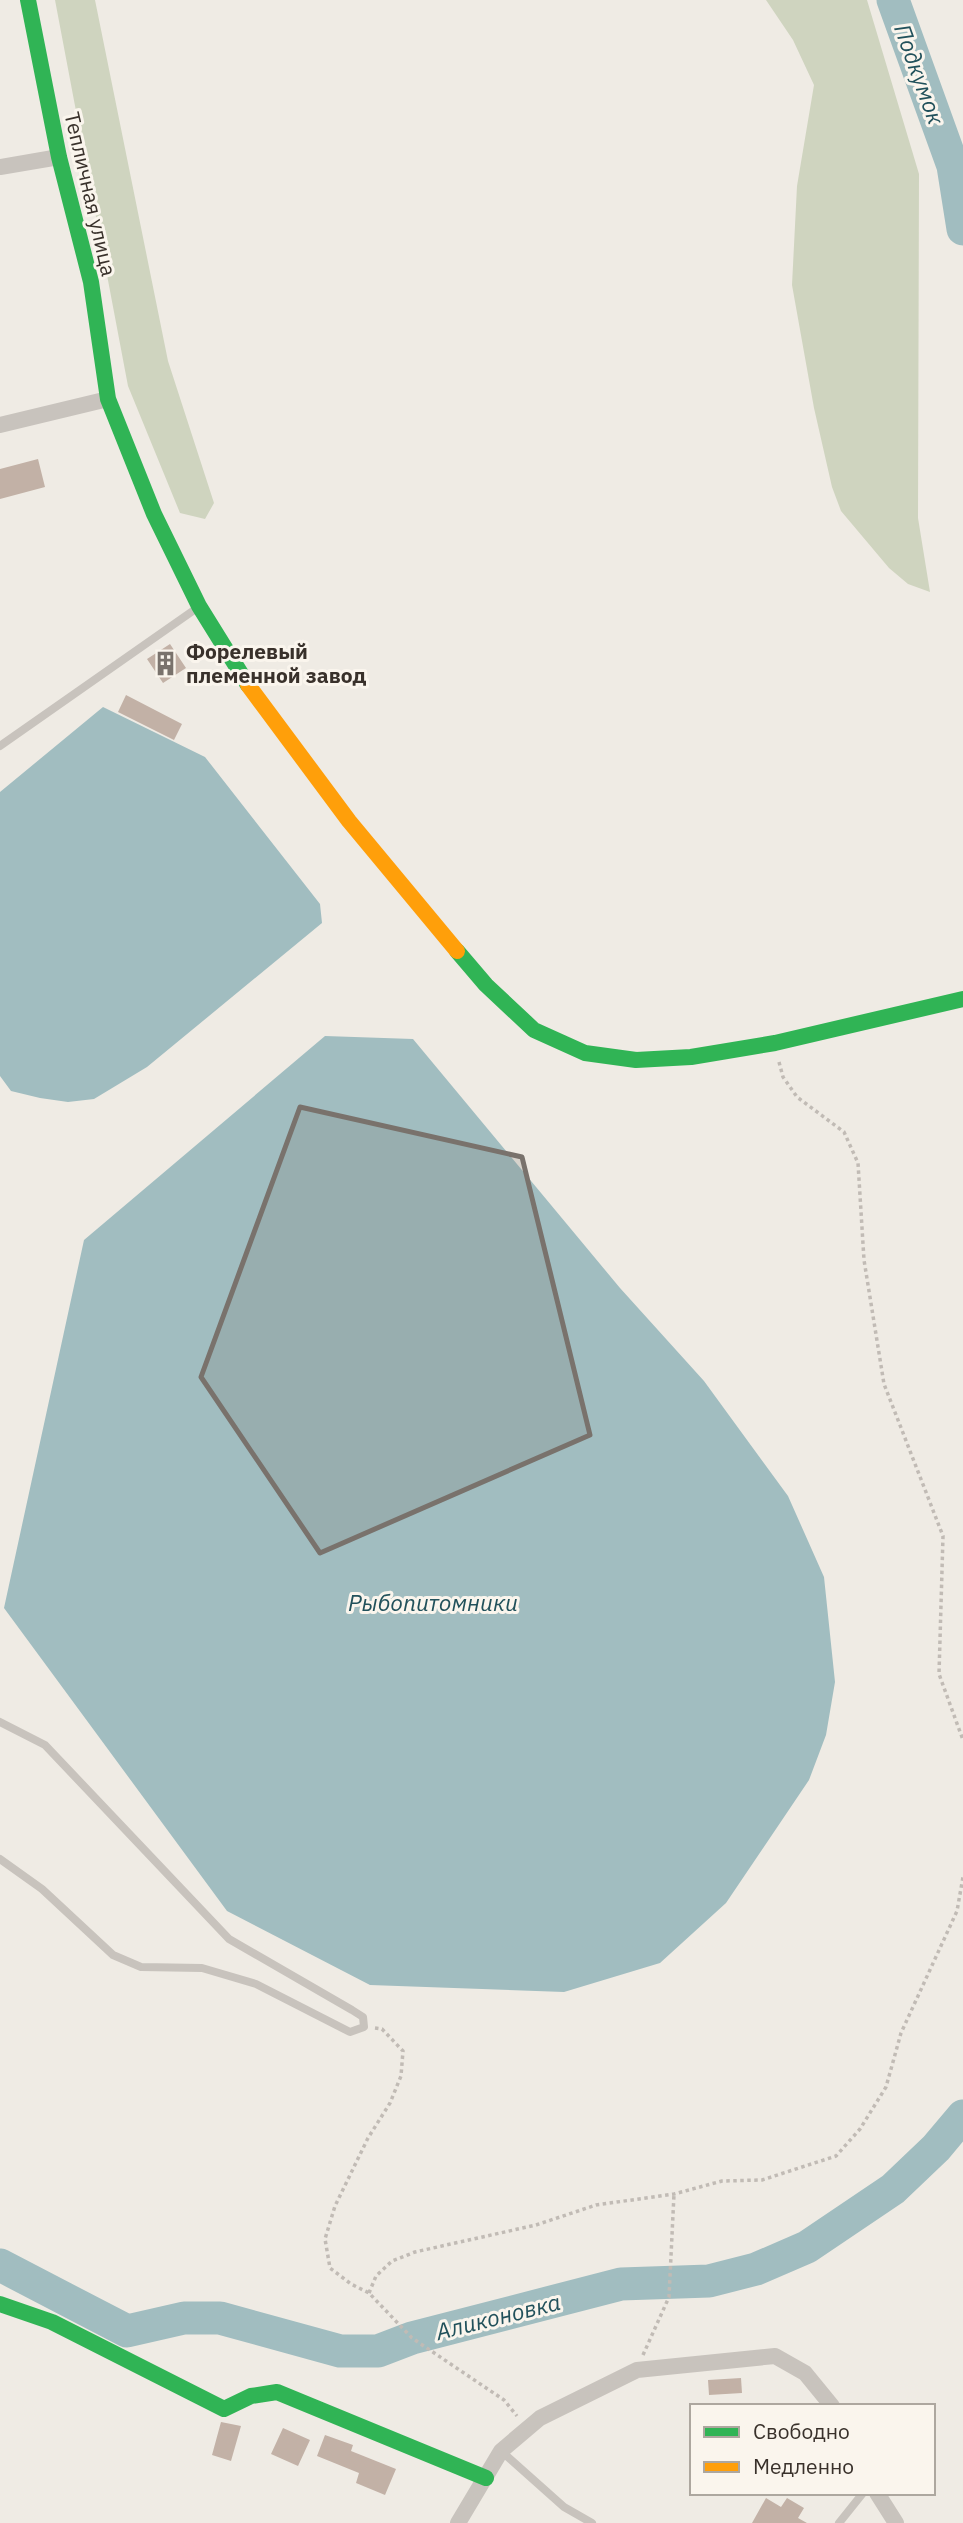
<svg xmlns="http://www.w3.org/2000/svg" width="963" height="2523" font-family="'IBM Plex Sans',sans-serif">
<rect width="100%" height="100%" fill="#efebe4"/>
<path fill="#cfd4bf" d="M 55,0 L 95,0 L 168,361 L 214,503 L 205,519 L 180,513 L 128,386 Z
M 766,0 L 867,0 L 919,174 L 918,518 L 930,592 L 908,584 L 889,568 L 841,511 L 832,487 L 814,408 L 792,285 L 797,186 L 814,85 L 793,40 Z"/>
<path fill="#a1bdc0" d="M 103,707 L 205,757 L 320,904 L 322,923 L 147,1067 L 94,1099 L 68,1102 L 40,1098 L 11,1091 L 0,1076 L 0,792 Z
M 325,1036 L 413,1039 L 620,1288 L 704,1381 L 788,1496 L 824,1577 L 835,1682 L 826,1735 L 809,1780 L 726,1903 L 660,1963 L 564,1992 L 370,1985 L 227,1911 L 4,1608 L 84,1240 Z"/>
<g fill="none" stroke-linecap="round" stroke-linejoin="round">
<path stroke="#a1bdc0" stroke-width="33" d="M 893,0 L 953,166 L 963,229
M 0,2265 L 127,2331 L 184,2318 L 220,2318 L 340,2351 L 378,2351 L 412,2338 L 621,2284 L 709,2281 L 756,2269 L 807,2247 L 893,2189 L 936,2148 L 963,2116"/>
</g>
<path fill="#c2b1a6" d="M 38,459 L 45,487 L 0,499 L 0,469 Z
M 170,644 L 186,668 L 163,683 L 147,659 Z
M 126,695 L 182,724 L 174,740 L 118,712 Z
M 741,2378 L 742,2393 L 709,2395 L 708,2380 Z
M 221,2422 L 241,2426 L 231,2461 L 212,2455 Z
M 283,2428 L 310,2440 L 298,2466 L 271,2454 Z
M 325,2435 L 353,2445 L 351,2451 L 396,2469 L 385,2495 L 356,2483 L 359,2473 L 317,2456 Z
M 766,2498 L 781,2507 L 787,2498 L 804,2508 L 798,2518 L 807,2523 L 752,2523 Z"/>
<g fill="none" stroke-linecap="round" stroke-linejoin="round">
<path stroke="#c1bbb5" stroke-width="3.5" stroke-dasharray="3.5 3.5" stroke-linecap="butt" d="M 779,1062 L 783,1077 L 797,1097 L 844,1132 L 858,1163 L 864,1260 L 884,1384 L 943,1536 L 939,1674 L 963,1740
M 375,2028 L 382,2029 L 403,2051 L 401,2076 L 390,2103 L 368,2138 L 335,2206 L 325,2239 L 330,2268 L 351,2284 L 369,2293 L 412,2338 L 504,2400 L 517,2416
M 369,2293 L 376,2276 L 392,2261 L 415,2252 L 536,2225 L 596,2205 L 674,2194 L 722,2181 L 762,2180 L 836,2156 L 860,2129 L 886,2087 L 901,2033 L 957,1911 L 963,1877
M 643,2355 L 669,2297 L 674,2194"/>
<path stroke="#c8c3bd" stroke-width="8" d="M 0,746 L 197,608
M 0,1722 L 45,1745 L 229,1939 L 352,2010 L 363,2017 L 364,2027 L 350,2032 L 256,1984 L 202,1968 L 141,1967 L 113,1955 L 42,1889 L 0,1859
M 501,2451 L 564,2507 L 592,2523
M 839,2523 L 863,2493"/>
<path stroke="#c8c3bd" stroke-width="16" d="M 0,167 L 59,157
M 0,425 L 108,399
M 877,2493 L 896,2523
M 458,2523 L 501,2451 L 540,2418 L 637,2370 L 775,2356 L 805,2373 L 832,2406"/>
<path stroke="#30b455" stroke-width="16" d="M 28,0 L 59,157 L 91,282 L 108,399 L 154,514 L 199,606 L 248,685
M 457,951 L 486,985 L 534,1030 L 585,1053 L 636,1060 L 691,1057 L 775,1043 L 963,999
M 0,2304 L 52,2322 L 224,2409 L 251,2396 L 277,2392 L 486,2478"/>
<path stroke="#ff9f0a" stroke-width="16" d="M 248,685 L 349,821 L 457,951"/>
</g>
<path fill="#79726c" fill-opacity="0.2" stroke="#79726c" stroke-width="5" stroke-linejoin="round" d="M 300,1107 L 522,1157 L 590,1435 L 320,1553 L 201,1377 Z"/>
<defs>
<symbol id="building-bare" viewBox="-9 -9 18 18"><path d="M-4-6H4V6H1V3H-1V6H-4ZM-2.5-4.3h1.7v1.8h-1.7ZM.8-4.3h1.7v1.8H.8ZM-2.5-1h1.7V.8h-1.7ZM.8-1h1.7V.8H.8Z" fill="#79726c" stroke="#faf5ed" stroke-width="2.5" paint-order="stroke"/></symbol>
</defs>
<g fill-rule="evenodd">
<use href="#building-bare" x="148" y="646" width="35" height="35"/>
</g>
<g text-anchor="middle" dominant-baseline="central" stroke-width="6" stroke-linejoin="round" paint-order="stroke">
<g font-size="21" fill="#39312b" stroke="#faf5ed">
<text transform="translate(91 194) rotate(77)">Тепличная улица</text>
</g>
<g font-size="21" font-weight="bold" fill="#39312b" stroke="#faf5ed" text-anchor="start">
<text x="186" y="651">Форелевый<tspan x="186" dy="24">племенной завод</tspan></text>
</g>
<g font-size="23" font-style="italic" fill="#21515b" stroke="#faf5ed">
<text transform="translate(920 74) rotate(70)">Подкумок</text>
<text x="433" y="1602">Рыбопитомники</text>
<text transform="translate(498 2316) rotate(-14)">Аликоновка</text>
</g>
</g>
<rect x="690" y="2404" width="245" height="91" fill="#faf5ed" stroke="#ada79f" stroke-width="2"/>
<rect x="704" y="2427" width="35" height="10" fill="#30b455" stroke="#ada79f" stroke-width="2"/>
<text x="753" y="2439" font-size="21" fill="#39312b">Свободно</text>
<rect x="704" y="2462" width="35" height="10" fill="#ff9f0a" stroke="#ada79f" stroke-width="2"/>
<text x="753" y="2474" font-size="21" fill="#39312b">Медленно</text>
</svg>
